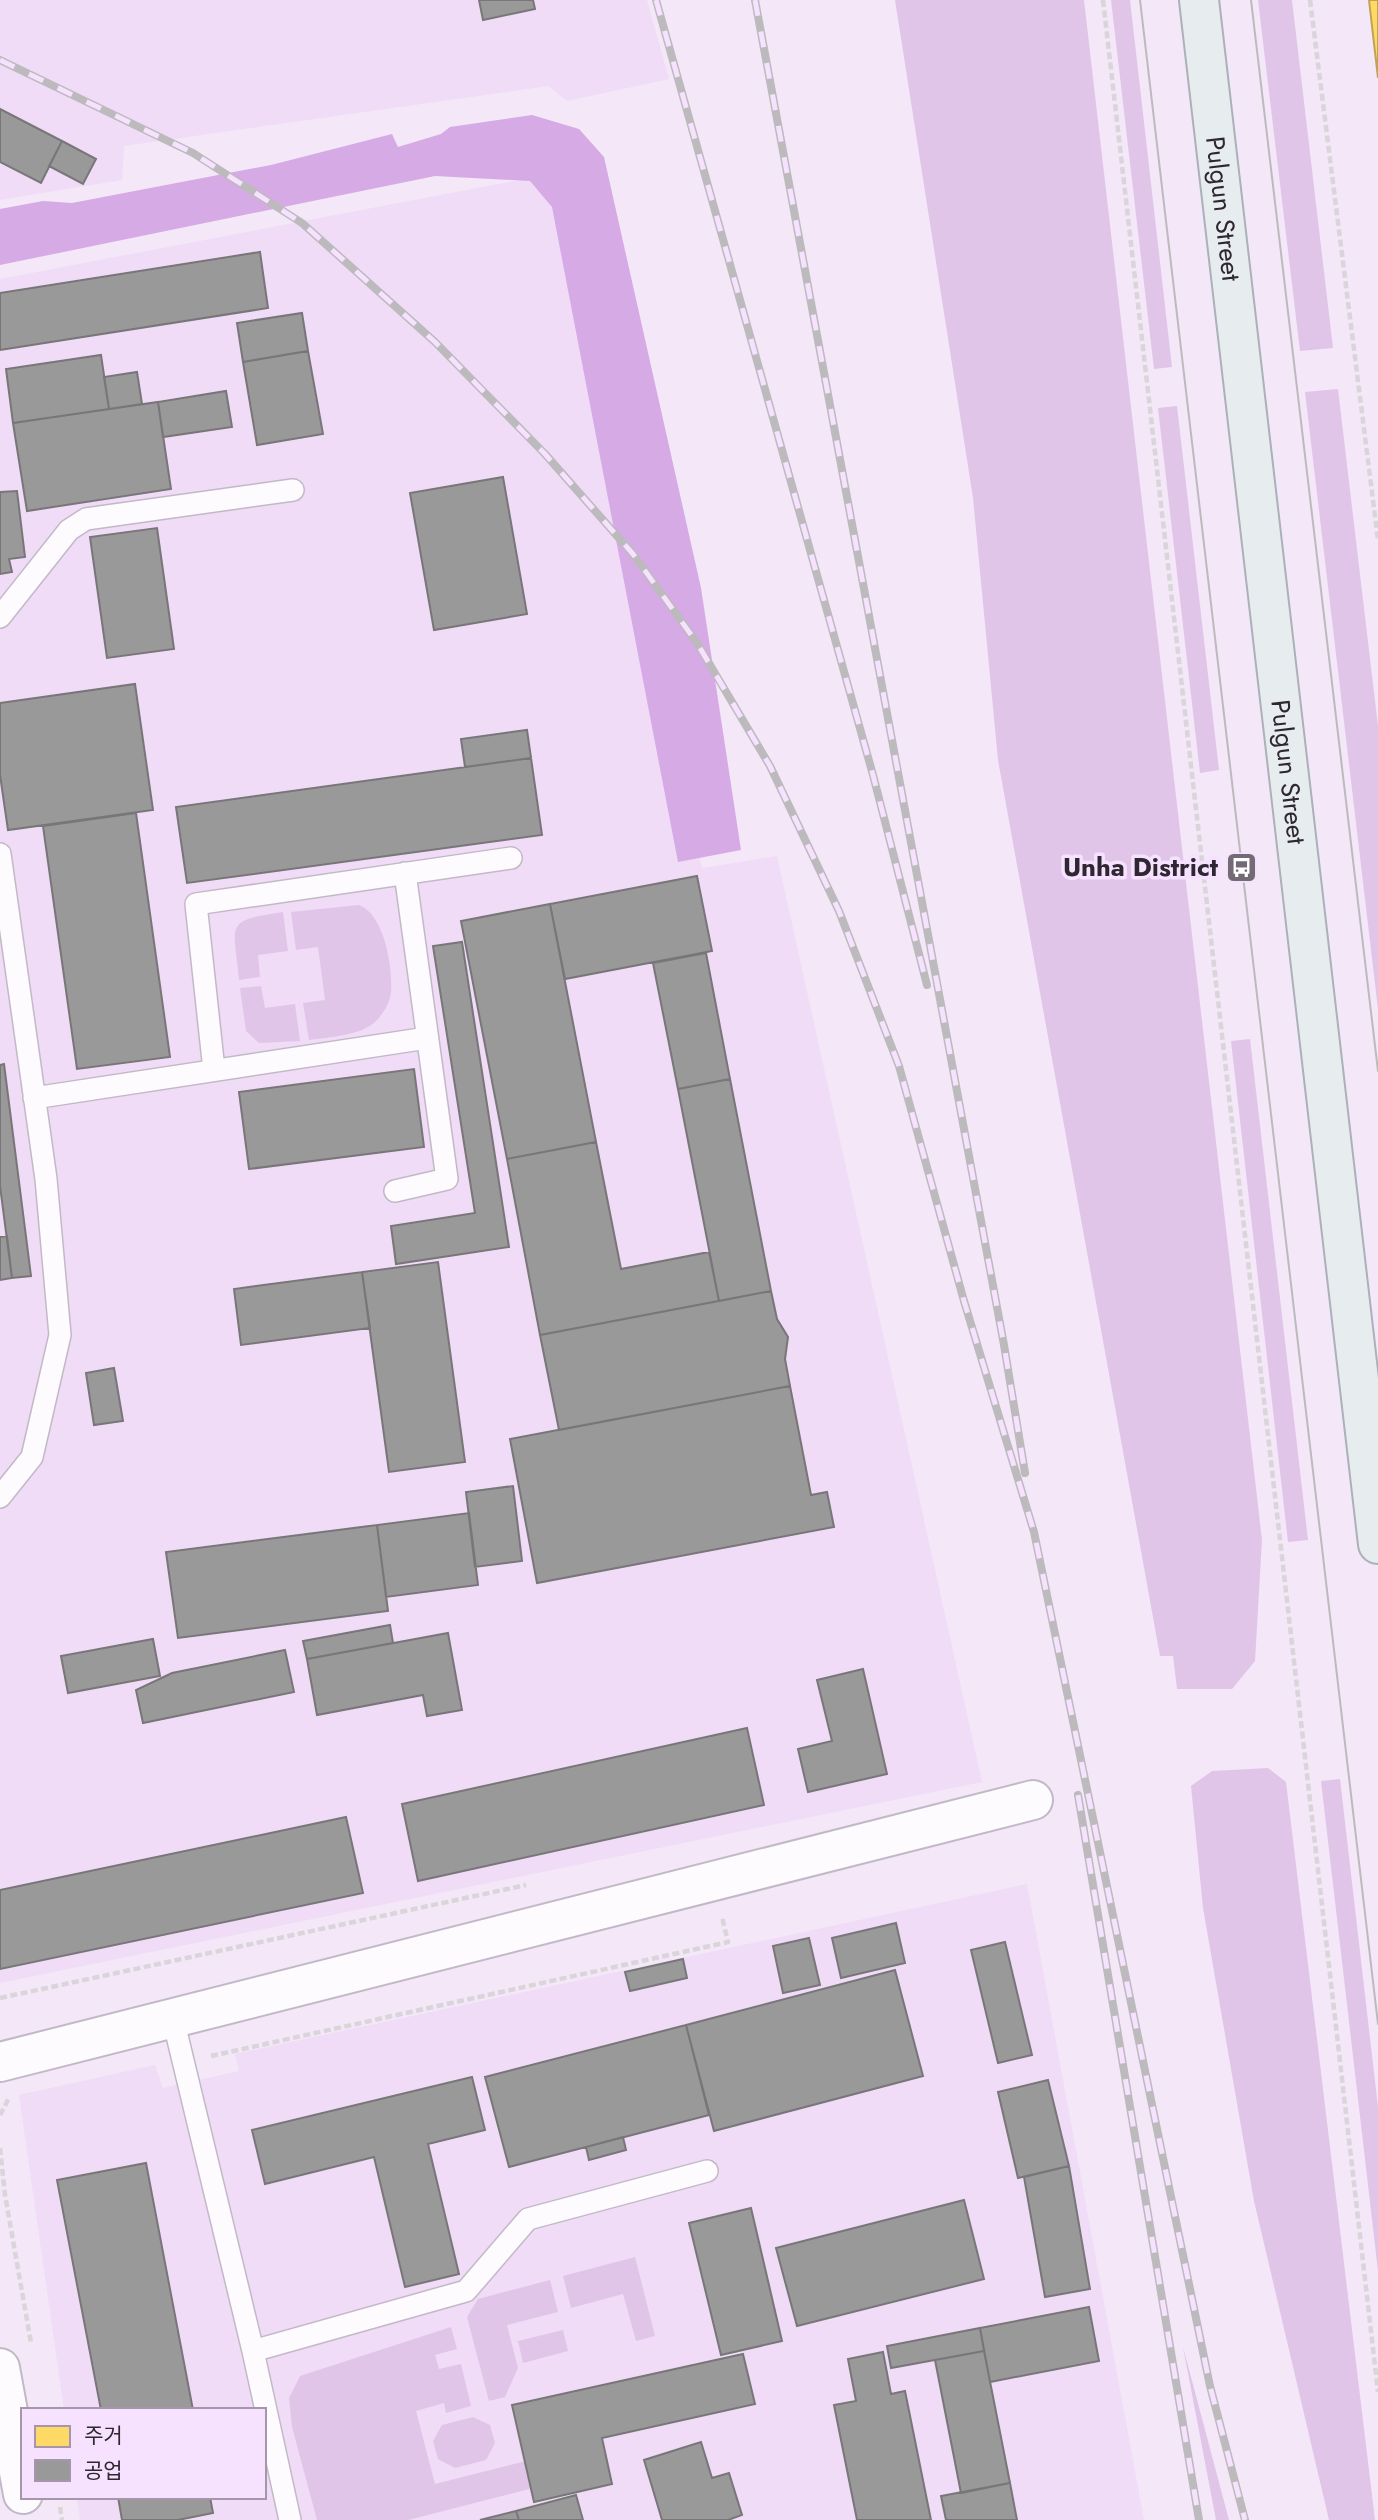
<svg xmlns="http://www.w3.org/2000/svg" width="1378" height="2520" font-family="Jost,'Noto Sans KR',sans-serif">
<rect width="100%" height="100%" fill="#f3e7f8"/>
<path fill="#f0dcf7" d="M 0,0 L 647,0 L 669,79 L 567,101 L 548,86 L 124,146 L 122,180 L 0,200 Z
M 550,174 L 702,868 L 777,856 L 982,1782 L 0,1983 L 0,279 Z
M 1027,1884 L 1144,2520 L 80,2520 L 77,2497 L 264,2497 L 264,2410 L 64,2410 L 19,2095 L 155,2065 L 163,2088 L 239,2071 L 235,2054 Z"/>
<path fill="#e0c5e9" d="M 895,0 L 1084,0 L 1262,1540 L 1255,1661 L 1232,1689 L 1177,1689 L 1173,1656 L 1160,1656 L 998,760 L 973,498 Z
M 1111,0 L 1130,0 L 1172,367 L 1154,369 Z
M 1258,0 L 1292,0 L 1333,348 L 1300,351 Z
M 1338,389 L 1378,726 L 1378,1009 L 1305,392 Z
M 1177,406 L 1219,770 L 1200,773 L 1158,408 Z
M 359,905 C 384,914 393,967 391,992 C 390,1003 383,1014 376,1021 C 361,1036 329,1037 309,1040 L 303,1003 L 325,1000 L 318,947 L 296,950 L 291,912 Z
M 283,912 L 288,951 L 258,955 L 260,977 L 239,980 C 234,923 223,921 283,912 Z
M 261,986 L 265,1008 L 295,1004 L 300,1041 L 259,1043 L 246,1031 L 240,988 Z
M 1250,1039 L 1308,1540 L 1288,1542 L 1231,1041 Z
M 1268,1768 L 1286,1782 L 1375,2520 L 1329,2520 L 1254,2201 L 1203,1908 L 1191,1786 L 1212,1771 Z
M 1340,1779 L 1378,2107 L 1378,2271 L 1321,1781 Z
M 635,2257 L 655,2336 L 636,2341 L 623,2294 L 571,2308 L 563,2276 Z
M 550,2280 L 558,2312 L 507,2325 L 518,2368 L 505,2397 L 489,2401 L 467,2317 L 478,2299 Z
M 451,2327 L 457,2349 L 435,2355 L 439,2369 L 461,2364 L 471,2406 L 446,2413 L 444,2403 L 416,2411 L 435,2484 L 526,2461 L 533,2488 L 408,2520 L 317,2520 L 292,2427 L 289,2398 L 300,2376 Z
M 563,2330 L 568,2351 L 523,2363 L 518,2341 Z
M 1183,2347 L 1229,2520 L 1216,2520 Z
M 473,2417 L 490,2425 L 495,2443 L 486,2460 L 455,2468 L 438,2459 L 433,2441 L 442,2425 Z"/>
<path fill="#d6aae4" d="M 532,115 L 579,129 L 604,157 L 701,588 L 741,850 L 678,862 L 552,207 L 530,181 L 435,176 L 0,265 L 0,209 L 43,201 L 72,203 L 271,165 L 392,134 L 398,147 L 441,134 L 450,127 Z"/>
<path fill="#ffd966" stroke="#c0a356" stroke-width="2" d="M 1369,0 L 1378,0 L 1378,78 Z"/>
<path fill="#999" stroke="#79767a" stroke-width="2" d="M 479,0 L 533,0 L 535,9 L 483,20 Z
M 0,109 L 62,141 L 41,183 L 0,162 Z
M 62,141 L 96,159 L 83,184 L 49,166 Z
M 260,252 L 268,308 L 0,350 L 0,293 Z
M 302,313 L 308,351 L 243,362 L 237,323 Z
M 308,351 L 323,434 L 257,445 L 243,362 Z
M 101,355 L 109,409 L 13,423 L 6,369 Z
M 137,372 L 142,404 L 109,409 L 104,377 Z
M 226,391 L 232,427 L 163,437 L 158,402 Z
M 158,402 L 171,489 L 27,511 L 13,423 Z
M 503,477 L 527,614 L 434,630 L 410,493 Z
M 17,491 L 25,557 L 9,559 L 12,572 L 0,574 L 0,492 Z
M 157,528 L 174,649 L 107,658 L 90,537 Z
M 135,684 L 153,810 L 8,830 L 0,775 L 0,703 Z
M 527,730 L 531,758 L 465,767 L 461,739 Z
M 531,758 L 542,835 L 187,883 L 176,807 Z
M 136,813 L 170,1057 L 77,1069 L 43,826 Z
M 697,876 L 712,951 L 565,979 L 550,904 Z
M 550,904 L 596,1142 L 507,1159 L 461,921 Z
M 462,942 L 509,1247 L 396,1264 L 391,1226 L 475,1213 L 433,946 Z
M 706,953 L 730,1079 L 678,1089 L 653,963 Z
M 4,1064 L 31,1276 L 12,1278 L 0,1186 L 0,1065 Z
M 414,1069 L 424,1147 L 249,1169 L 239,1092 Z
M 730,1079 L 771,1291 L 719,1301 L 678,1089 Z
M 596,1142 L 621,1269 L 709,1252 L 719,1301 L 540,1335 L 507,1159 Z
M 7,1236 L 12,1278 L 0,1280 L 0,1237 Z
M 438,1262 L 465,1462 L 389,1472 L 362,1272 Z
M 362,1272 L 370,1328 L 241,1345 L 234,1289 Z
M 771,1291 L 777,1319 L 788,1337 L 785,1359 L 790,1386 L 559,1430 L 540,1335 Z
M 114,1368 L 123,1421 L 94,1425 L 86,1373 Z
M 790,1386 L 811,1495 L 827,1492 L 834,1527 L 537,1583 L 510,1439 Z
M 513,1486 L 522,1561 L 475,1567 L 466,1492 Z
M 469,1513 L 478,1585 L 386,1597 L 377,1525 Z
M 377,1525 L 388,1611 L 178,1638 L 166,1552 Z
M 390,1625 L 393,1643 L 307,1659 L 303,1641 Z
M 448,1633 L 462,1710 L 427,1716 L 423,1695 L 317,1715 L 307,1659 Z
M 153,1639 L 160,1676 L 68,1693 L 61,1656 Z
M 285,1650 L 294,1692 L 143,1723 L 136,1690 L 172,1673 Z
M 863,1669 L 887,1774 L 808,1792 L 798,1749 L 832,1741 L 817,1680 Z
M 747,1728 L 764,1805 L 418,1881 L 402,1804 Z
M 346,1817 L 363,1893 L 0,1969 L 0,1890 Z
M 896,1923 L 905,1963 L 841,1978 L 832,1938 Z
M 809,1938 L 820,1985 L 783,1993 L 773,1946 Z
M 1005,1942 L 1032,2055 L 998,2063 L 971,1950 Z
M 683,1959 L 687,1978 L 630,1991 L 625,1972 Z
M 895,1970 L 923,2076 L 714,2131 L 686,2025 Z
M 686,2025 L 709,2115 L 509,2167 L 485,2077 Z
M 472,2077 L 485,2130 L 428,2144 L 459,2274 L 405,2287 L 374,2157 L 265,2184 L 252,2130 Z
M 1048,2080 L 1069,2166 L 1018,2178 L 998,2092 Z
M 623,2137 L 626,2150 L 589,2160 L 586,2147 Z
M 146,2163 L 193,2410 L 101,2410 L 57,2180 Z
M 1069,2166 L 1090,2289 L 1045,2297 L 1024,2177 Z
M 964,2200 L 984,2279 L 797,2326 L 776,2248 Z
M 751,2208 L 782,2341 L 721,2355 L 689,2223 Z
M 1089,2307 L 1099,2361 L 990,2382 L 980,2328 Z
M 980,2328 L 984,2351 L 891,2368 L 887,2346 Z
M 984,2351 L 1010,2483 L 961,2493 L 935,2360 Z
M 883,2352 L 891,2394 L 905,2391 L 931,2520 L 857,2520 L 834,2405 L 856,2401 L 848,2359 Z
M 743,2354 L 755,2404 L 602,2438 L 612,2484 L 534,2502 L 512,2405 Z
M 701,2442 L 712,2478 L 729,2473 L 742,2515 L 728,2520 L 662,2520 L 644,2460 Z
M 1010,2483 L 1017,2520 L 946,2520 L 941,2496 Z
M 576,2495 L 583,2520 L 519,2520 L 516,2511 Z
M 118,2497 L 210,2497 L 213,2513 L 178,2520 L 122,2520 Z
M 516,2511 L 519,2520 L 480,2520 Z"/>
<g fill="none" stroke-linecap="round" stroke-linejoin="round">
<defs>
<path id="service" d="M 0,617 L 69,530 L 86,519 L 293,490
M 0,854 L 46,1179 L 60,1335 L 32,1457 L 0,1497
M 214,1070 L 196,904 L 511,858
M 34,1098 L 427,1038
M 395,1191 L 447,1179 L 405,873
M 173,2019 L 253,2351 L 290,2520
M 253,2351 L 466,2291 L 528,2219 L 707,2171"/>
<path id="tertiary" d="M 0,2062 L 1033,1800
M 0,2368 L 23,2494"/>
<g id="primary">
<path id="s1" d="M 1199,0 L 1378,1544"/>
</g>
</defs>
<use href="#service" stroke="#c2b9c6" stroke-width="24"/>
<use href="#tertiary" stroke="#c2b9c6" stroke-width="42"/>
<use href="#primary" stroke="#abb1b8" stroke-width="42"/>
<path stroke="#d9d5d9" stroke-width="4.5" stroke-dasharray="7 3.5" stroke-linecap="butt" d="M 1103,0 L 1378,2392
M 1310,0 L 1378,540
M 0,1998 L 526,1885
M 211,2056 L 728,1942 L 722,1917
M 0,2115 L 9,2098
M 0,2148 L 5,2195 L 31,2343
M 60,2507 L 62,2520"/>
<use href="#service" stroke="#fdfbfe" stroke-width="21"/>
<use href="#tertiary" stroke="#fdfbfe" stroke-width="38"/>
<use href="#primary" stroke="#e7edef" stroke-width="38"/>
<path stroke="#bdbabe" stroke-width="2" d="M 1140,0 L 1378,2024
M 1251,0 L 1378,1071"/>
<defs>
<path id="rail" d="M 656,0 L 873,775 L 927,985
M 755,0 L 1004,1345 L 1025,1473
M 0,60 L 193,153 L 302,223 L 435,342 L 545,454 L 633,554 L 697,643 L 770,766 L 839,911 L 899,1066 L 964,1301 L 1034,1532 L 1210,2386 L 1245,2520
M 1078,1795 L 1199,2520"/>
</defs>
<use href="#rail" stroke="#bdbabe" stroke-width="8"/>
<use href="#rail" stroke="#f6e1fe" stroke-width="5" stroke-dasharray="16" stroke-linecap="butt"/>
</g>
<defs>
<symbol id="bus-square" viewBox="-11 -11 22 22"><rect x="-9" y="-9" width="18" height="18" rx="4" fill="#736a76" stroke="#f6e1fe"/><path d="M-5-6H5V4H4V6H2V4H-2V6H-4V4H-5ZM-3.5-4V0h7V-4ZM-3.5 1.2v1.5H-2V1.2ZM2 1.2v1.5H3.5V1.2Z" fill="#fff"/></symbol>
</defs>
<g fill-rule="evenodd">
<use href="#bus-square" x="1224" y="850" width="35" height="35"/>
</g>
<g text-anchor="middle" dominant-baseline="central" stroke-width="7" stroke-linejoin="round" paint-order="stroke">
<g font-size="26" fill="#2e2630" stroke="#f6e1fe">
<text stroke="none"><textPath href="#s1" startOffset="210">Pulgun Street</textPath></text>
<text stroke="none"><textPath href="#s1" startOffset="777">Pulgun Street</textPath></text>
</g>
<g font-size="26" font-weight="bold" fill="#2e2630" stroke="#f6e1fe" text-anchor="end">
<text x="1218" y="867">Unha District</text>
</g>
</g>
<rect x="21" y="2408" width="245" height="91" fill="#f6e1fe" stroke="#a696ac" stroke-width="2"/>
<rect x="35" y="2426" width="35" height="21" fill="#ffd966" stroke="#a696ac" stroke-width="2"/>
<text x="84" y="2443" font-size="21" fill="#2e2630">주거</text>
<rect x="35" y="2460" width="35" height="21" fill="#999999" stroke="#a696ac" stroke-width="2"/>
<text x="84" y="2478" font-size="21" fill="#2e2630">공업</text>
</svg>
